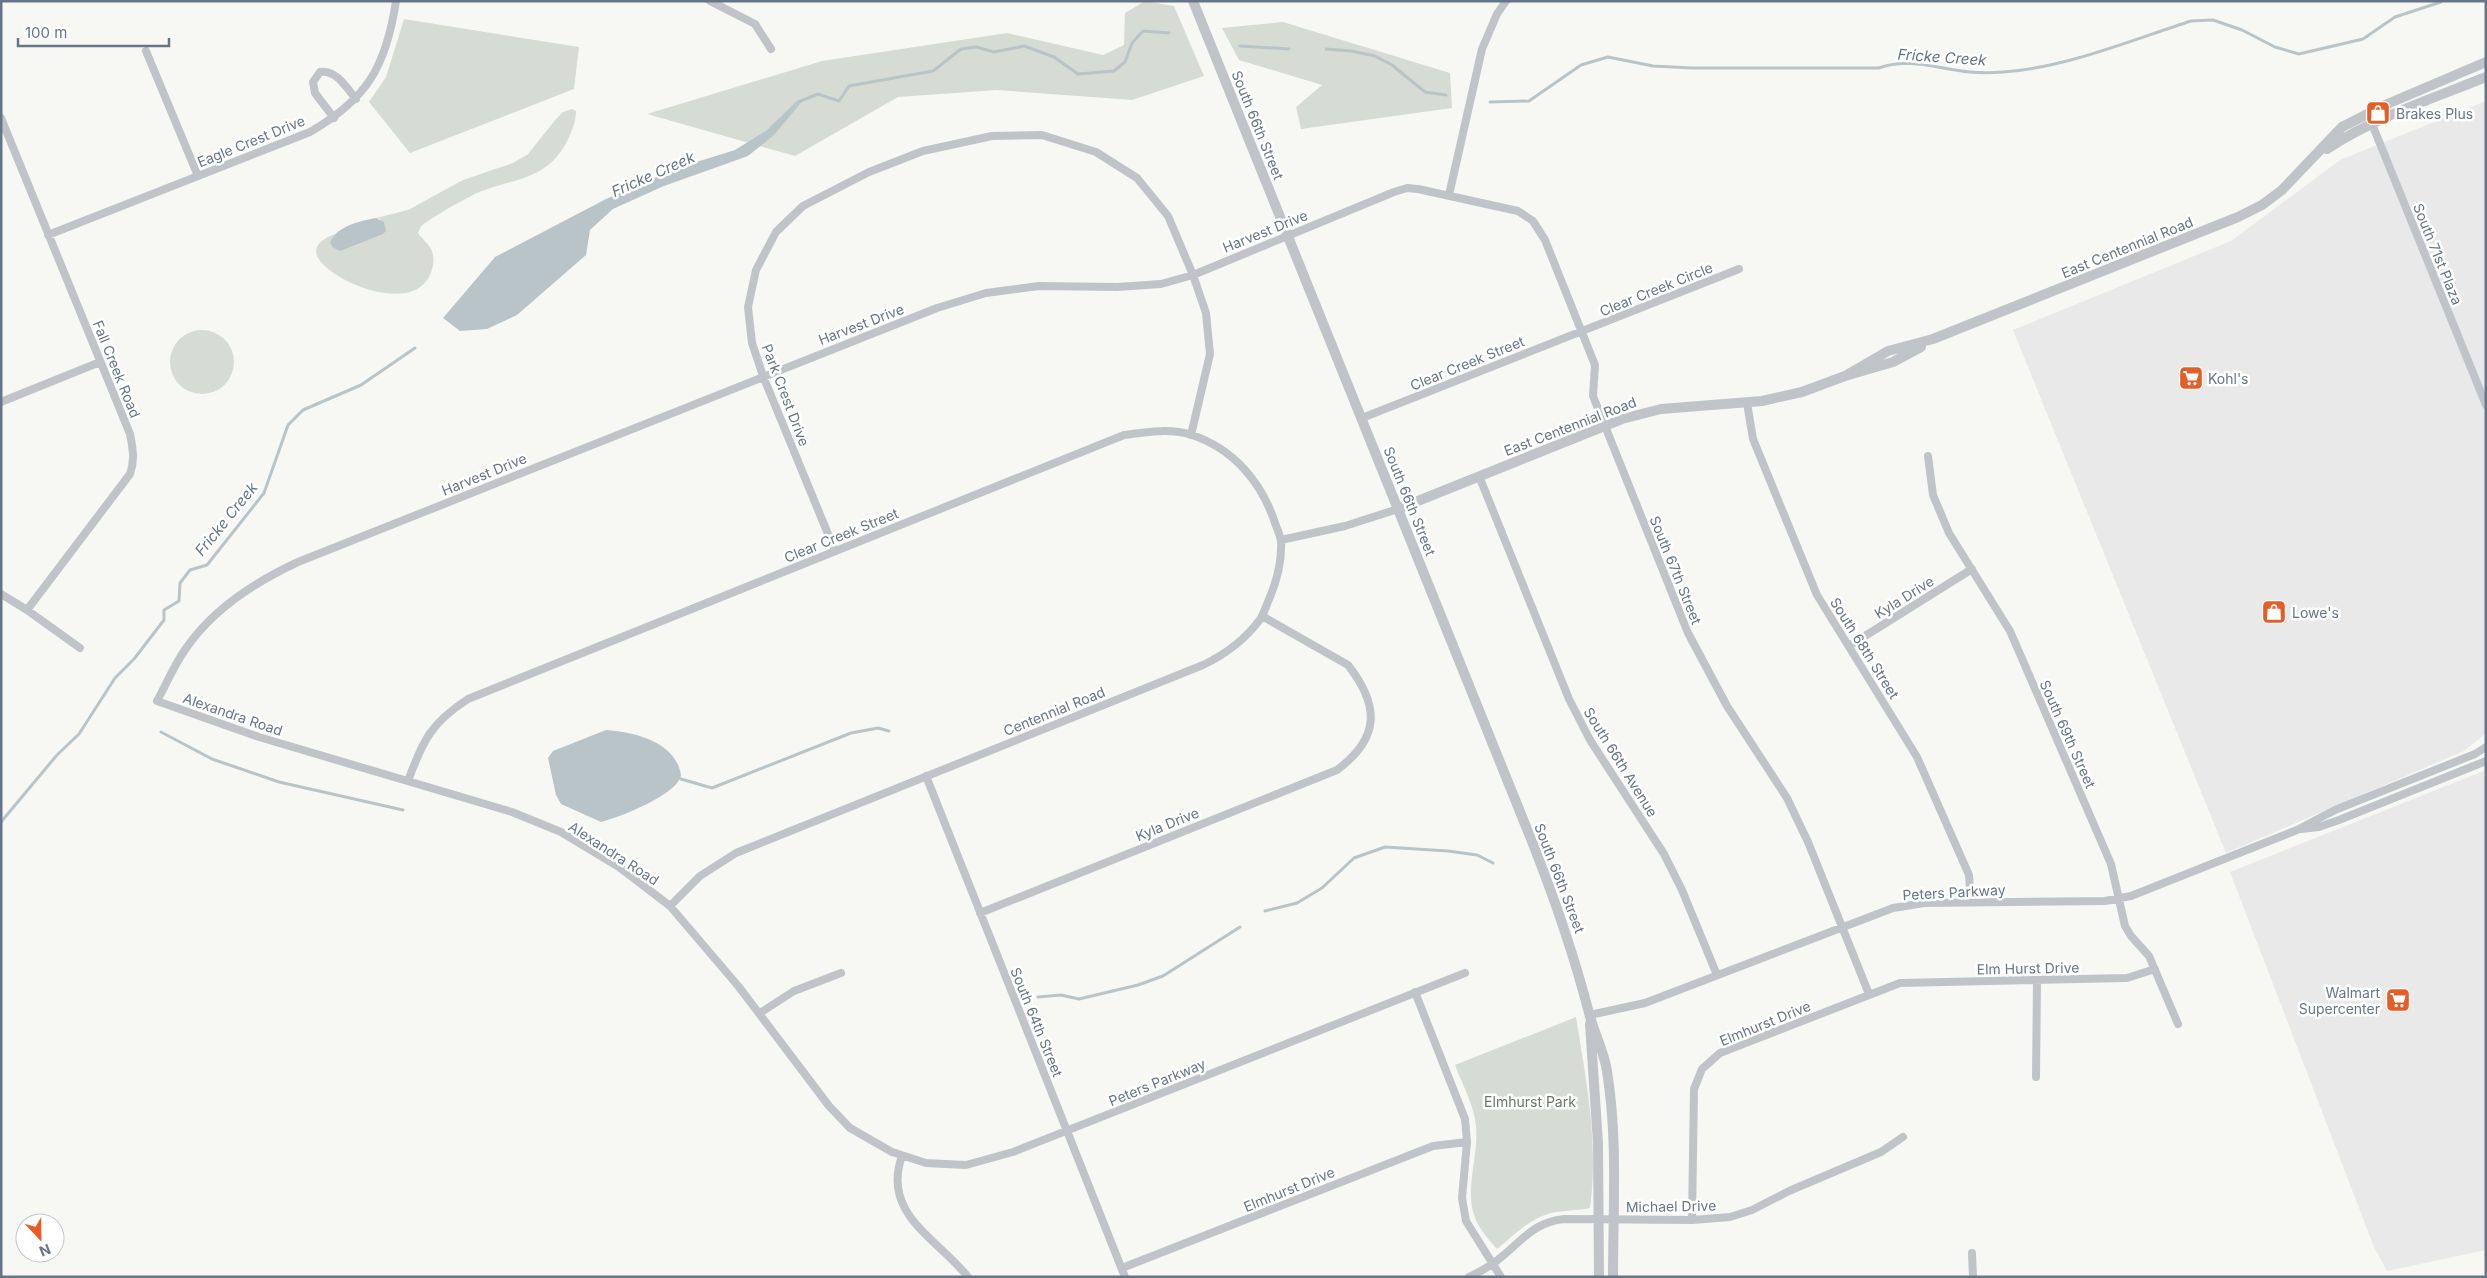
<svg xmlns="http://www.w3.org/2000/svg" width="2487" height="1278" font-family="Inter,sans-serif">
<rect width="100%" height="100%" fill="#f7f8f4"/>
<path fill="#e8e9e8" d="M 2486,101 L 2486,733 L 2464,751 L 2226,853 L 2013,330 L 2231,241 L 2340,160 Z
M 2486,770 L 2486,1250 L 2387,1271 L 2374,1247 L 2230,872 Z"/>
<path fill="#d6dcd4" d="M 1145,1 L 1174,6 L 1204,76 L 1132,100 L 997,90 L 898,97 L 795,156 L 647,114 L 822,61 L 1007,33 L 1103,55 L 1124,45 L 1125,13 Z
M 404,19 L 579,47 L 574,89 L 410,153 L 369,102 L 386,77 Z
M 1283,22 L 1450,73 L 1452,108 L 1301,129 L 1296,107 L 1322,85 L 1239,60 L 1222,28 Z
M 572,109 L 576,111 C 576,121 573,128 569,137 C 548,184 509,177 471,196 C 454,205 436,215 421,226 L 418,233 C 422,239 429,244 432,251 C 435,260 433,269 429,277 C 407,318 315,274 316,251 C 317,241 328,237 335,234 L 330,243 L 332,247 L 381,219 L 376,218 L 408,210 L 463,180 L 513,163 L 528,154 L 556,119 L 563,112 Z
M170 362a32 32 0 1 1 64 0a32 32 0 1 1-64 0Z
M 1576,1017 C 1586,1079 1599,1144 1590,1208 C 1577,1211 1564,1210 1551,1213 C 1529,1219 1514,1235 1497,1249 C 1489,1240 1480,1230 1475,1218 C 1464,1189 1479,1156 1476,1126 C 1474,1105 1462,1084 1455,1065 Z"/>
<path fill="#b9c4c9" d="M 804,99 L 774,135 L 748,156 L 664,186 L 613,209 L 590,230 L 586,255 L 517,315 L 487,329 L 460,331 L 443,318 L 495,257 L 606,199 L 677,168 L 735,150 L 775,125 Z
M 376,218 L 384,222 L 386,231 L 383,234 L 340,251 L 332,247 L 330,243 C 336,226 360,221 376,218 Z
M 606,730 C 635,732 676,742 681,775 C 679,794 618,818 601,822 L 561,804 L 556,795 L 548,758 L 553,751 Z"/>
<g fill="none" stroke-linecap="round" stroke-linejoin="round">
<path stroke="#b9c4c9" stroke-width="3" d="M 1240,46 L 1289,49
M 1326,49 L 1351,51 L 1375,56 L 1392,65 L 1425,92 L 1446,95
M 1490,102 L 1529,101 L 1581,65 L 1608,57 L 1653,66 L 1692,68 L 1879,68 C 1908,57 1939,69 1969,72 C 1980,73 1992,73 2003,72 C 2065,68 2132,40 2191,21 L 2213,20 L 2242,30 L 2275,47 L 2299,54 L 2363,39 L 2395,17 L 2441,2
M 771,128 L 798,102 L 818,94 L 839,101 L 849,86 L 933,71 L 961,49 L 976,47 L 994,52 L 1024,46 L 1054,57 L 1078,74 L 1114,71 L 1125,62 L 1132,43 L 1143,31 L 1169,33
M 161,732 L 212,759 L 279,782 L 403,810
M 681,779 L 712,788 L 851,733 L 878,728 L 889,731
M 1,822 L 57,755 L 79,734 L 115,678 L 134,659 L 164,620 L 164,610 L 179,601 L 180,583 L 190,570 L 207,565 L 264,493 L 288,425 L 303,410 L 361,385 L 415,348
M 1265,911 L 1297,903 L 1322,888 L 1354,858 L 1385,847 L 1448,851 L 1477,855 L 1493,863
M 1038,997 L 1061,995 L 1079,999 L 1138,985 L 1163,976 L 1240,927"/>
<path stroke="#c0c4c9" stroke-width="8" d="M 710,1 L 755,24 L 771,49
M 146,51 L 198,176
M 1,118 L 130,434 C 133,449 135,460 130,474 L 27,610
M 334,118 L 315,93 L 313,82 L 320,72 C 337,70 346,87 356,99
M 2370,119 L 2486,405
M 1449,195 L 1482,49 L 1497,14 L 1506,1
M 48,235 L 310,132 C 367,99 386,67 396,1
M 1,402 L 100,362
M 1747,403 L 1753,439 L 1817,595 L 1917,757 L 1969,875 L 1971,902
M 1362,418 L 1739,269
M 1928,456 L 1933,495 L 1949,533 L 2010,631 L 2111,864 L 2125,926 L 2131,936 L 2149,956 L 2178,1024
M 1479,476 L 1569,699 L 1590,740 L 1664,854 L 1682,890 L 1717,975
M 1281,540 L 1345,526 L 1398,509
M 835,551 L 763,376 L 752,343 L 748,307 L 756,270 L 776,232 L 803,206 L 869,172 L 923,151 L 992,136 L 1042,135 L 1096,152 L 1137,178 L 1168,216 L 1193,275 L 1206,313 L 1210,354 L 1191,435
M 1,594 L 27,610 L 80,648
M 1849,646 L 1972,569
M 926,776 L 1125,1277
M 408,781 C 423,740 431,723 468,699 L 1124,435 C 1146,432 1170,428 1192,435 C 1234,449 1262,483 1275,523 C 1277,528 1280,535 1281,541 C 1282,560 1277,580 1270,597 C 1267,603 1265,611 1261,618 C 1246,639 1226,654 1203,665 L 736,853 L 700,876 L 670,906
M 2301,829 L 2319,827 L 2339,820 L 2486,761
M 980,913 L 1337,770 C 1380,738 1380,706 1348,665 L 1262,616
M 1465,973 L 1013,1152 L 966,1165 L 926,1163 L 892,1152 L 850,1128 L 829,1106 L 739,987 L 670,906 L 619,867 L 561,832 L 512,812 L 259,737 L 157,701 C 167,683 175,663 187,647 C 214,608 255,582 298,562 L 937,308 L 986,293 L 1039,286 L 1117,287 L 1161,284 L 1193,275 L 1394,192 L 1407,188 L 1418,189 L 1518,211 L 1533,221 L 1545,240 L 1595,365 L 1593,396 L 1688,633 L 1727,706 L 1787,798 L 1808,842 L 1869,994
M 1415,992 L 1465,1119 L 1467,1142 L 1462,1198 L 1466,1221 L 1501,1277
M 760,1013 L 794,991 L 841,973
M 1590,1015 L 1645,1003 L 1893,908 L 1924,903 L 2105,901 L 2131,896 L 2297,830 L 2335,810 L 2475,754 L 2486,747
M 2036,1077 L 2037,981
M 902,1156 C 881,1214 938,1239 968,1277
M 1692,1220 L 1694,1089 L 1702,1069 L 1720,1053 L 1900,983 L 2127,978 L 2155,969
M 1972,1253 L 1973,1277
M 1122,1268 L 1433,1146 L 1467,1142
M 1469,1277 C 1482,1271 1494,1264 1505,1254 C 1525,1237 1536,1222 1564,1219 L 1692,1220 L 1730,1217 L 1752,1210 L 1789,1191 L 1881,1152 L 1903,1137"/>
<path stroke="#c0c4c9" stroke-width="10" d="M 1193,1 L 1533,844 C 1555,900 1574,955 1589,1013 C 1594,1033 1604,1051 1607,1071 C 1618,1139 1613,1209 1613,1277
M 2327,149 C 2375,117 2432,99 2486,77
M 1845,376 L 1888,351 L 1933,339 L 2238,217 L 2262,205 L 2282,190 L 2342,127 L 2385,105 L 2486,62
M 1398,509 L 1622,419 L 1661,409 L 1762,401 L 1802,392 L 1845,376 L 1893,362 L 1921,347
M 1590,1024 L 1598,1143 L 1599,1277"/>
</g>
<defs>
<symbol id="shop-square" viewBox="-11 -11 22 22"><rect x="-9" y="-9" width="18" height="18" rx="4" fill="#e45f28" stroke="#fff"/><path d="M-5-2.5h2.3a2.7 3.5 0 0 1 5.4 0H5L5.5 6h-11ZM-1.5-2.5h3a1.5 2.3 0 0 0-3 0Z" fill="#fff"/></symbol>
<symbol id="supermarket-square" viewBox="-11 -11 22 22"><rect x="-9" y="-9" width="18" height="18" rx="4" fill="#e45f28" stroke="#fff"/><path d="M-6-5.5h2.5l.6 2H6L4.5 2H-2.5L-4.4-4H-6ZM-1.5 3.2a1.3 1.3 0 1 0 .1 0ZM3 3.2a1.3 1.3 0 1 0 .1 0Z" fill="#fff"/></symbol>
</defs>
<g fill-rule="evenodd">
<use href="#shop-square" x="2364" y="99" width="28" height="28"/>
<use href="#supermarket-square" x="2177" y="364" width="28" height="28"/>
<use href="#shop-square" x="2260" y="598" width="28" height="28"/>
<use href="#supermarket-square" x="2384" y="986" width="28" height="28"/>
</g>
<g text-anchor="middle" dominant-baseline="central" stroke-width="5" stroke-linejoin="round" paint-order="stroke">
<g font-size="14" fill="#667686" stroke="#fff" text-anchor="start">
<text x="2396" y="113">Brakes Plus</text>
<text x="2208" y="378">Kohl's</text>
<text x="2292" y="612">Lowe's</text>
<text x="2380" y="992" text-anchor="end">Walmart<tspan x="2380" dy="16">Supercenter</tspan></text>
</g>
<g font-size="14" fill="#667686" stroke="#fff">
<text transform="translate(1258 125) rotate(68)">South 66th Street</text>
<text transform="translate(251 141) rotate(-22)">Eagle Crest Drive</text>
<text transform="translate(1265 231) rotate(-22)">Harvest Drive</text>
<text transform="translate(2127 247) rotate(-22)">East Centennial Road</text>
<text transform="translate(2438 254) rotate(68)">South 71st Plaza</text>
<text transform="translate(1656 289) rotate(-22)">Clear Creek Circle</text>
<text transform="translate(861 324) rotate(-21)">Harvest Drive</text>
<text transform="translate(1467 363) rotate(-22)">Clear Creek Street</text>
<text transform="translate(117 369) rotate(68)">Fall Creek Road</text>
<text transform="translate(786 395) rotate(69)">Park Crest Drive</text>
<text transform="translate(1570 426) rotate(-21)">East Centennial Road</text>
<text transform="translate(484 474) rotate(-22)">Harvest Drive</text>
<text transform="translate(1410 501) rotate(68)">South 66th Street</text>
<text transform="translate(841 535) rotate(-22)">Clear Creek Street</text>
<text transform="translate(1676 570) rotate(68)">South 67th Street</text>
<text transform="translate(1904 597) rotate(-32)">Kyla Drive</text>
<text transform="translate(1865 648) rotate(58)">South 68th Street</text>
<text transform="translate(1054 711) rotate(-22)">Centennial Road</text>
<text transform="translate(233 714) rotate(19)">Alexandra Road</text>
<text transform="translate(2068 734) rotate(66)">South 69th Street</text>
<text transform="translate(1621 762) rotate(58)">South 66th Avenue</text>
<text transform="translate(1167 824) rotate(-22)">Kyla Drive</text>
<text transform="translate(614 853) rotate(33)">Alexandra Road</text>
<text transform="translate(1560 878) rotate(69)">South 66th Street</text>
<text transform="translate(1954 892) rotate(-3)">Peters Parkway</text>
<text transform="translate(2028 968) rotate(-1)">Elm Hurst Drive</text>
<text transform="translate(1037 1022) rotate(68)">South 64th Street</text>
<text transform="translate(1765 1023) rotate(-22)">Elmhurst Drive</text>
<text transform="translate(1157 1082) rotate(-22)">Peters Parkway</text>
<text transform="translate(1289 1189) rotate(-22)">Elmhurst Drive</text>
<text transform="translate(1671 1206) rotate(-1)">Michael Drive</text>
</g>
<g font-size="14" fill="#657861" stroke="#fff">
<text x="1530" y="1101">Elmhurst Park</text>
</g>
<g font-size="15" font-style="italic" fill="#627782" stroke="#fff">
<text transform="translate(1942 57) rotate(4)">Fricke Creek</text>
<text transform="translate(653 174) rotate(-24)">Fricke Creek</text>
<text transform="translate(226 519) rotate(-51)">Fricke Creek</text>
</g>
</g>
<rect width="2487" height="1278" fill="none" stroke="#667686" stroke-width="5"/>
<g transform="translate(40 1238) rotate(158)"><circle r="24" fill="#ffffff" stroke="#c2c8cf"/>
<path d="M0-4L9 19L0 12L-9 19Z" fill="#e45f28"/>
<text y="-8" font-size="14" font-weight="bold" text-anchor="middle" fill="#667686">N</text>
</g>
<path d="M18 38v8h151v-8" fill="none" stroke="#667686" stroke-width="2.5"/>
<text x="25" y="38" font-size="15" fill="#667686" stroke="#ffffff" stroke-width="4" paint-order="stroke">100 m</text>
</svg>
